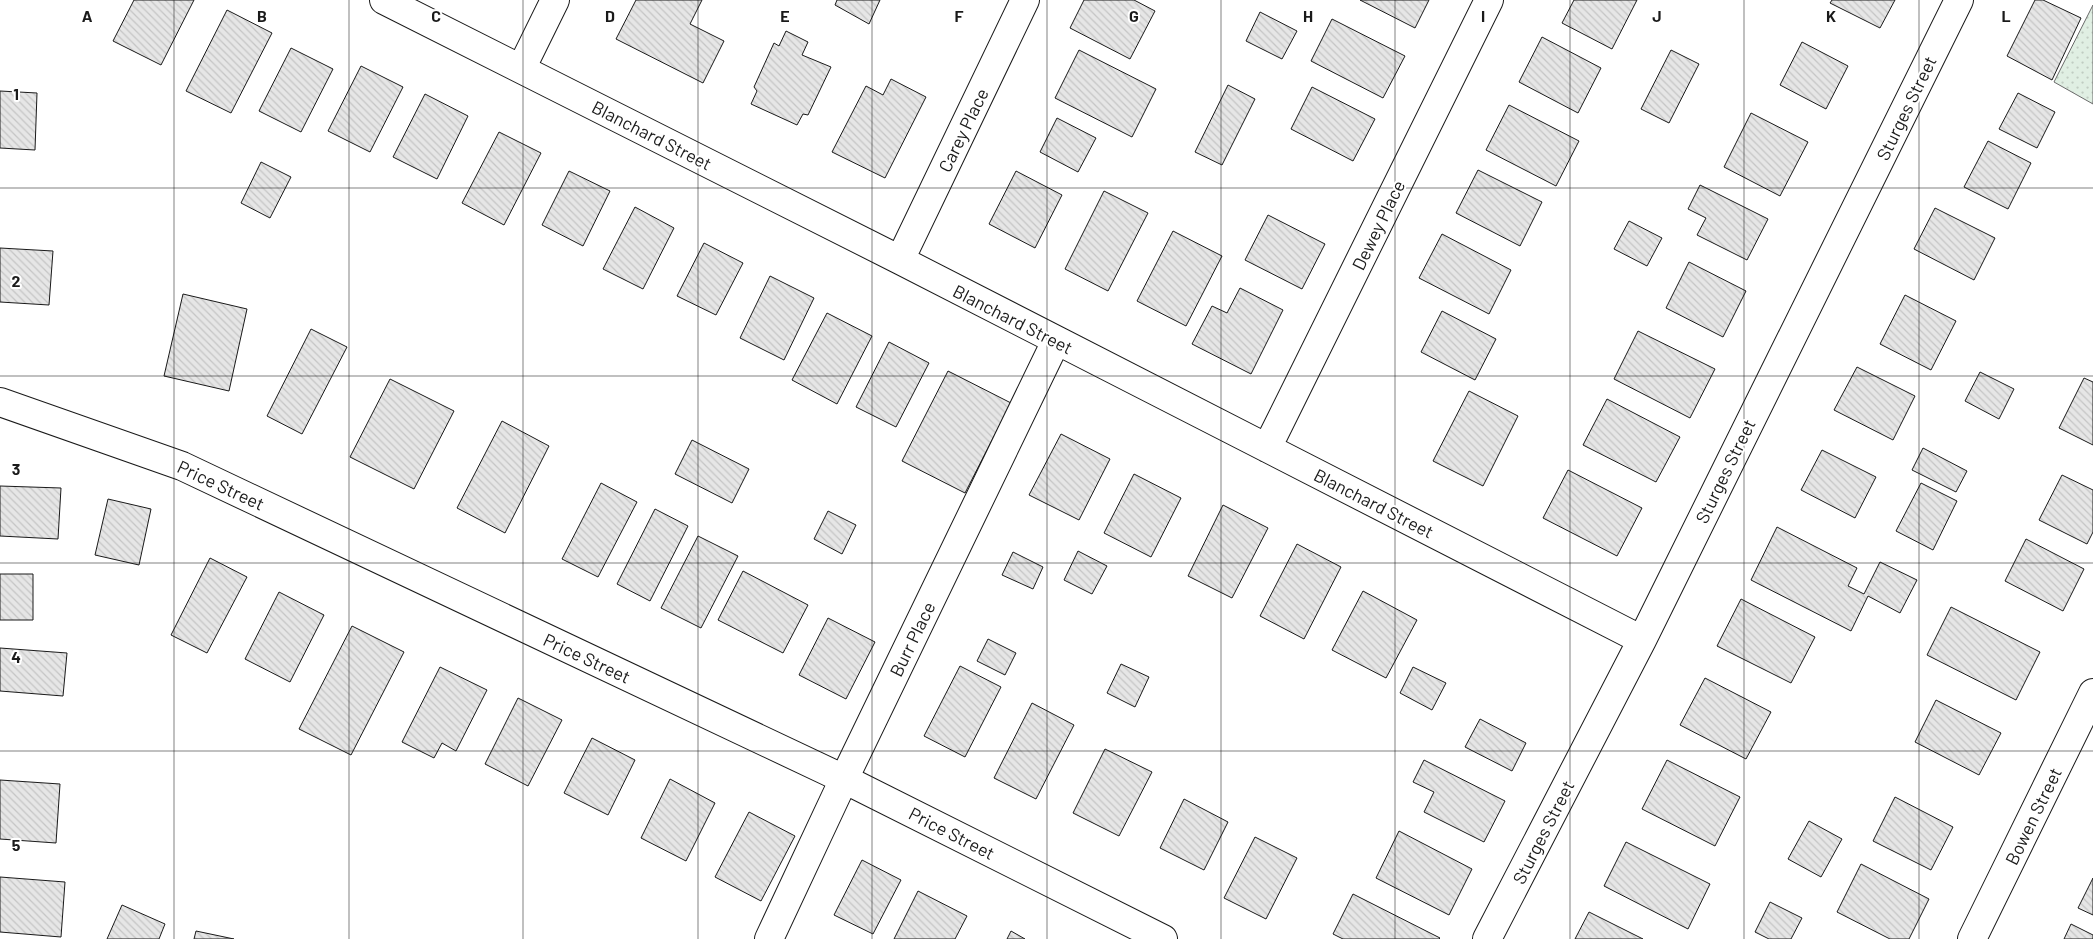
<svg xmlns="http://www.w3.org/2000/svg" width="2093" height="939" font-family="Barlow,sans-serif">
<defs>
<pattern id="grass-dots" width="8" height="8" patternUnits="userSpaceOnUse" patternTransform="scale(1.25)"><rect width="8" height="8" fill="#e0efe3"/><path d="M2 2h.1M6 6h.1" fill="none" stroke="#c0ccc2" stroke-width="1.8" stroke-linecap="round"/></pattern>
<pattern id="building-back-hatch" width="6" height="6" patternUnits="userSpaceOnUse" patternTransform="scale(1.25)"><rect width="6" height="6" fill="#e6e6e6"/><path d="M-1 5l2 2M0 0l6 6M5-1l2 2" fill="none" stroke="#c5c5c5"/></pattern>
</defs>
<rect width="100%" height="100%" fill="#fff"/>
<path fill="url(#grass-dots)" stroke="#6a6a6a" d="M 2093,5 L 2093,104 L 2054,82 Z"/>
<path fill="url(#building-back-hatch)" stroke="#1a1a1a" d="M 134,0 L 194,0 L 161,65 L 113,41 Z
M 636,0 L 702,0 L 690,24 L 724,41 L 703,83 L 616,39 Z
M 837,0 L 880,0 L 869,24 L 835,5 Z
M 1084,0 L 1134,0 L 1155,11 L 1130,59 L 1070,28 Z
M 1360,0 L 1429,0 L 1415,28 Z
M 1574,0 L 1637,0 L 1612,49 L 1562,23 Z
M 1832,0 L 1895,0 L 1880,28 L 1830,3 Z
M 2035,0 L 2043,0 L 2081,18 L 2052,80 L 2007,56 Z
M 227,10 L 272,33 L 231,113 L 186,91 Z
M 1260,12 L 1297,31 L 1282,59 L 1246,41 Z
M 1332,19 L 1405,56 L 1383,98 L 1311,61 Z
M 786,31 L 808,42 L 802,55 L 831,67 L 808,115 L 803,114 L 797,125 L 751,104 L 757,91 L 754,87 L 774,43 L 779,46 Z
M 1542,37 L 1601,68 L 1578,113 L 1519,82 Z
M 1802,42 L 1848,66 L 1826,109 L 1780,85 Z
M 291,48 L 333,69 L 301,132 L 259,111 Z
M 1079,50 L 1156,89 L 1132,137 L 1055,98 Z
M 1671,50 L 1699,64 L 1669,123 L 1641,109 Z
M 361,66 L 403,87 L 370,152 L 328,131 Z
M 891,79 L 926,97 L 885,178 L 832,152 L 866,86 L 883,95 Z
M 1228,85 L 1255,99 L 1222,165 L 1195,152 Z
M 1312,87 L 1375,119 L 1353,161 L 1291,129 Z
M 0,91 L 37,93 L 35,150 L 0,148 Z
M 2018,93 L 2055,112 L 2037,148 L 1999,129 Z
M 425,94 L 468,116 L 437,179 L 393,157 Z
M 1509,105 L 1579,141 L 1556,186 L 1486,150 Z
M 1751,113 L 1808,142 L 1780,196 L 1724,167 Z
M 1057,118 L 1096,138 L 1078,172 L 1040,152 Z
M 499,132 L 541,153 L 504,225 L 462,203 Z
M 1988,141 L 2031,163 L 2008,209 L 1964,187 Z
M 261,162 L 291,177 L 270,218 L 241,203 Z
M 1478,170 L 1542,202 L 1520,246 L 1456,213 Z
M 569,171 L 610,191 L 583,246 L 542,225 Z
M 1016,171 L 1062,195 L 1035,248 L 989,224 Z
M 1700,185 L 1768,219 L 1747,260 L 1697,235 L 1706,218 L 1688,209 Z
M 1104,191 L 1148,213 L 1108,291 L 1065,269 Z
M 635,207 L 674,228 L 643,289 L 603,269 Z
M 1935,208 L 1995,238 L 1974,280 L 1914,249 Z
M 1268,215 L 1325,244 L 1302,289 L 1245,260 Z
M 1629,221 L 1662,238 L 1647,266 L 1614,249 Z
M 1173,231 L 1222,256 L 1186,326 L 1137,301 Z
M 1442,234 L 1511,270 L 1489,314 L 1419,278 Z
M 704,243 L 743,263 L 716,315 L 677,296 Z
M 0,248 L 53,251 L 49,305 L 0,302 Z
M 1689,262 L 1746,291 L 1723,337 L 1666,308 Z
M 770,276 L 814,298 L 784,360 L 740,338 Z
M 1240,288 L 1283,310 L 1251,374 L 1192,344 L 1212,306 L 1227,313 Z
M 183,294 L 247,309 L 229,391 L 164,376 Z
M 1905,295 L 1956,321 L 1931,370 L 1880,344 Z
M 1442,311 L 1496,339 L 1475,380 L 1421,352 Z
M 827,313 L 872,336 L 837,404 L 792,380 Z
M 311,329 L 347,347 L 302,434 L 267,416 Z
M 1638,331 L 1715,369 L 1690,418 L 1614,379 Z
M 889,342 L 929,363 L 896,427 L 856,407 Z
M 1857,367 L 1915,396 L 1893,440 L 1834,410 Z
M 948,371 L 1011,403 L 965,493 L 902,461 Z
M 1980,372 L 2014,389 L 1999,419 L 1965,401 Z
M 2084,378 L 2093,382 L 2093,445 L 2059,428 Z
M 390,379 L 454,411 L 414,489 L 350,457 Z
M 1469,391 L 1518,416 L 1483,486 L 1433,461 Z
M 1607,399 L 1680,437 L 1656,482 L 1583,445 Z
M 502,421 L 549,446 L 505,533 L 457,508 Z
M 1061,434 L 1110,459 L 1079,520 L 1029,495 Z
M 692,440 L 749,469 L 732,503 L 675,474 Z
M 1923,448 L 1967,471 L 1956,492 L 1912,470 Z
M 1822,450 L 1876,477 L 1855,518 L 1801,490 Z
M 1568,470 L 1642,508 L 1617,556 L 1543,518 Z
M 1134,474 L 1181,498 L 1151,557 L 1104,533 Z
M 2062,475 L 2093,490 L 2093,532 L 2087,544 L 2039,520 Z
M 601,483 L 637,502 L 598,577 L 562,559 Z
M 1921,483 L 1957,501 L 1933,550 L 1896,531 Z
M 0,486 L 61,488 L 58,539 L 0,536 Z
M 108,499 L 151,509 L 139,565 L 95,555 Z
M 1223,505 L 1268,528 L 1232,598 L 1188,576 Z
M 655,509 L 688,526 L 650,601 L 617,584 Z
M 828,511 L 856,525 L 842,554 L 814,539 Z
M 1777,527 L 1857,568 L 1848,586 L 1864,594 L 1880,562 L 1917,580 L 1900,613 L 1868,596 L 1851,631 L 1751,580 Z
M 698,536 L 738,556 L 701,628 L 661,608 Z
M 2026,539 L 2084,569 L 2063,611 L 2005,581 Z
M 1297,544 L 1341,567 L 1304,639 L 1260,616 Z
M 1078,551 L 1107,566 L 1092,594 L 1064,580 Z
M 1013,552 L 1043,567 L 1033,589 L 1002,575 Z
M 210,558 L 247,577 L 207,653 L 171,635 Z
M 743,571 L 808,605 L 783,653 L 718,620 Z
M 0,574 L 33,574 L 33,620 L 0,620 Z
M 1363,591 L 1417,620 L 1386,678 L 1332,650 Z
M 279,592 L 324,615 L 290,682 L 245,659 Z
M 1741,599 L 1815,637 L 1791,683 L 1717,646 Z
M 1951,607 L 2040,652 L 2016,700 L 1927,655 Z
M 828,618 L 875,642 L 846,699 L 799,675 Z
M 352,626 L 404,652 L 351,755 L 299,729 Z
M 988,639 L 1016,653 L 1005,675 L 977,661 Z
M 0,648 L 67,653 L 63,696 L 0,691 Z
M 1121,664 L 1149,677 L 1135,707 L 1107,693 Z
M 960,666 L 1001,687 L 965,757 L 924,736 Z
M 440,667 L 487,690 L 456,751 L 442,743 L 434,758 L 402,742 Z
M 1413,667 L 1446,683 L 1432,710 L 1400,693 Z
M 1705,678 L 1771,712 L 1746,759 L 1680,725 Z
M 518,698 L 562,720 L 528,786 L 485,764 Z
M 1936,700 L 2001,733 L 1979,775 L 1915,742 Z
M 1032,703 L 1074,725 L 1036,799 L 994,778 Z
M 1480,719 L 1526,743 L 1512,771 L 1465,747 Z
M 592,738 L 635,760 L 608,815 L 564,793 Z
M 1105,749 L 1152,772 L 1119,836 L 1073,813 Z
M 1424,760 L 1505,801 L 1484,842 L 1424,812 L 1434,792 L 1413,782 Z
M 1667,760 L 1740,797 L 1715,846 L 1642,809 Z
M 670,779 L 715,803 L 686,861 L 641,838 Z
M 0,780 L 60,784 L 56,843 L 0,839 Z
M 1895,797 L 1953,827 L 1931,870 L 1873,841 Z
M 1184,799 L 1228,822 L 1204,870 L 1160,848 Z
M 749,812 L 795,836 L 761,901 L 715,877 Z
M 1809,821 L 1842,839 L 1821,877 L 1788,859 Z
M 1399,831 L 1472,869 L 1449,915 L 1376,878 Z
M 1255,837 L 1297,858 L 1266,919 L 1224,898 Z
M 1626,842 L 1710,884 L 1688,929 L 1604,886 Z
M 862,860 L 901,880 L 873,934 L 834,915 Z
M 1861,864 L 1929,899 L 1909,939 L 1890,939 L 1837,912 Z
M 0,877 L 65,882 L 61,937 L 0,932 Z
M 2093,878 L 2093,915 L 2078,908 Z
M 918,891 L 967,916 L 955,939 L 894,939 Z
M 1353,894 L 1440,938 L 1439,939 L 1343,939 L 1333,934 Z
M 1770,902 L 1802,918 L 1791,939 L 1769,939 L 1755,932 Z
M 122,905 L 165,924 L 159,939 L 107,939 Z
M 1589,912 L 1643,939 L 1575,939 Z
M 2071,924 L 2093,935 L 2093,939 L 2064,939 Z
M 196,931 L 234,939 L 194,939 Z
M 1011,931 L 1025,939 L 1007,939 Z"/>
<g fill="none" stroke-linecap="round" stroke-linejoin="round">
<defs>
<path id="street" d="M 384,0 L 900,260 L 1642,640
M 521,69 L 555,0
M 900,260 L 1025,0
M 0,402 L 182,466 L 844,779 L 1163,939
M 1267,448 L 1489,0
M 769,939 L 844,779 L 1056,341
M 1487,939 L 1642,640 L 1959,0
M 1972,939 L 2093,693"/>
</defs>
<use href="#street" stroke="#1a1a1a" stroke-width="30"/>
<use href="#street" stroke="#fff" stroke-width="28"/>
</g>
<path fill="none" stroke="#1a1a1a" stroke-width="1" stroke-opacity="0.55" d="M 174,0 L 174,939M 349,0 L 349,939M 523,0 L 523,939M 698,0 L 698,939M 872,0 L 872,939M 1047,0 L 1047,939M 1221,0 L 1221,939M 1395,0 L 1395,939M 1570,0 L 1570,939M 1744,0 L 1744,939M 1919,0 L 1919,939M 0,188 L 2093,188M 0,376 L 2093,376M 0,563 L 2093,563M 0,751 L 2093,751"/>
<g text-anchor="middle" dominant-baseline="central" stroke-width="4" stroke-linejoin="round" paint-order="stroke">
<g font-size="18" fill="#1a1a1a" stroke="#fff">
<text transform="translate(1906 108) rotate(-64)">Sturges Street</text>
<text transform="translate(963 130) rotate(-64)">Carey Place</text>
<text transform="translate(652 135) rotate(27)">Blanchard Street</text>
<text transform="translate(1378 225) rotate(-64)">Dewey Place</text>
<text transform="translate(1013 319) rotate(27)">Blanchard Street</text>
<text transform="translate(1725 471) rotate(-64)">Sturges Street</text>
<text transform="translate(221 485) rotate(25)">Price Street</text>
<text transform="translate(1374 503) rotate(27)">Blanchard Street</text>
<text transform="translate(912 639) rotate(-64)">Burr Place</text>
<text transform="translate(587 658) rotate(25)">Price Street</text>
<text transform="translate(2033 816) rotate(-64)">Bowen Street</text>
<text transform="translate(1543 832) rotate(-63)">Sturges Street</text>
<text transform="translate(952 833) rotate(27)">Price Street</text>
</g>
</g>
<g font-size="16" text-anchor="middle" font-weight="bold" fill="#1a1a1a" stroke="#fff" stroke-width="4" stroke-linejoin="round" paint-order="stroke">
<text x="87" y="22">A</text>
<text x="262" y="22">B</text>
<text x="436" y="22">C</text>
<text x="610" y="22">D</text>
<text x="785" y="22">E</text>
<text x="959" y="22">F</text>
<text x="1134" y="22">G</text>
<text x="1308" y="22">H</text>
<text x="1483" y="22">I</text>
<text x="1657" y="22">J</text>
<text x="1831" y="22">K</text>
<text x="2006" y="22">L</text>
<text x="16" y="100">1</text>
<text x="16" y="287">2</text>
<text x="16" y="475">3</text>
<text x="16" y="663">4</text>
<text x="16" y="851">5</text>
</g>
</svg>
